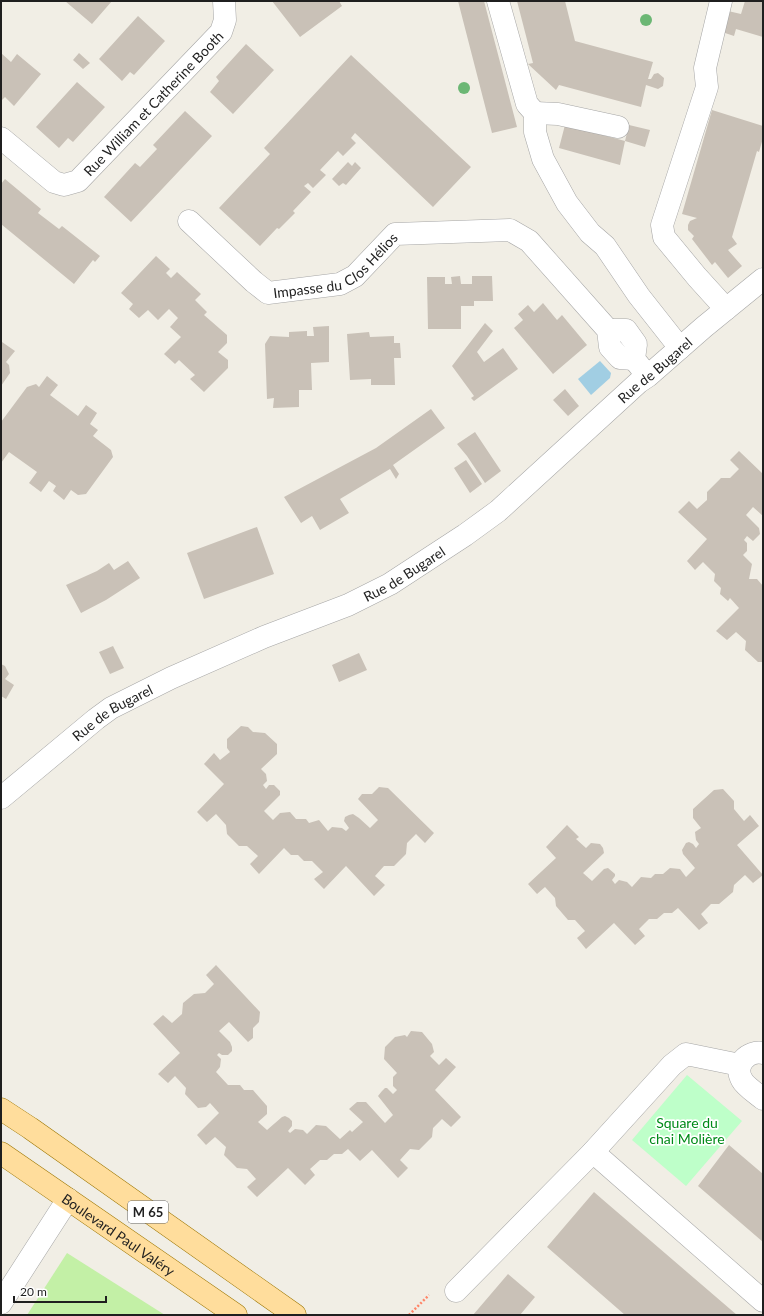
<svg xmlns="http://www.w3.org/2000/svg" width="764" height="1316" font-family="Lato,sans-serif">
<rect width="100%" height="100%" fill="#f1eee5"/>
<path fill="#c3f0a6" d="M 67,1253 L 165,1315 L 27,1315 Z"/>
<path fill="#beffc9" d="M 687,1075 L 742,1121 L 686,1186 L 632,1140 Z"/>
<path fill="#a1cee3" d="M 600,361 L 611,373 L 610,378 L 591,395 L 578,379 Z"/>
<path fill="#c9c1b7" d="M 65,1 L 112,1 L 92,24 Z
M 272,1 L 339,1 L 342,6 L 300,37 Z
M 458,1 L 484,1 L 517,127 L 492,133 Z
M 517,1 L 565,1 L 575,41 L 653,62 L 648,79 L 651,79 L 654,74 L 658,73 L 664,78 L 663,86 L 658,89 L 646,85 L 641,107 L 559,85 L 556,90 L 528,64 L 533,63 Z
M 745,1 L 763,1 L 763,37 L 736,29 L 734,36 L 722,32 L 728,11 L 741,14 Z
M 138,16 L 165,41 L 134,75 L 130,72 L 122,81 L 99,59 Z
M 246,44 L 274,70 L 233,114 L 210,92 L 219,81 L 216,77 Z
M 1,53 L 11,62 L 17,54 L 41,74 L 14,106 L 5,97 L 1,101 Z
M 79,53 L 90,63 L 83,69 L 73,60 Z
M 351,55 L 471,167 L 433,207 L 355,133 L 351,138 L 356,143 L 343,156 L 338,151 L 320,170 L 326,175 L 313,188 L 308,183 L 304,186 L 311,192 L 293,211 L 295,213 L 279,229 L 277,228 L 260,246 L 219,208 L 270,154 L 264,148 Z
M 77,82 L 105,107 L 73,142 L 68,138 L 59,148 L 36,127 Z
M 712,110 L 763,126 L 763,138 L 759,152 L 757,151 L 732,237 L 737,244 L 728,250 L 742,266 L 728,278 L 715,262 L 712,265 L 692,239 L 694,236 L 688,230 L 688,225 L 690,221 L 697,218 L 682,214 Z
M 185,111 L 212,136 L 131,222 L 104,197 L 135,163 L 140,167 L 157,149 L 153,145 Z
M 565,125 L 625,141 L 620,165 L 559,148 Z
M 629,125 L 650,130 L 645,147 L 625,141 Z
M 348,162 L 352,166 L 355,162 L 361,168 L 346,185 L 343,183 L 339,186 L 332,179 Z
M 5,179 L 41,209 L 38,213 L 59,229 L 62,226 L 100,256 L 95,262 L 93,260 L 74,284 L 1,224 L 1,184 Z
M 156,256 L 170,269 L 166,273 L 171,278 L 177,272 L 201,294 L 195,300 L 207,312 L 204,315 L 227,335 L 227,343 L 218,352 L 228,360 L 228,368 L 204,392 L 190,379 L 195,375 L 179,360 L 175,364 L 164,354 L 181,337 L 170,327 L 178,318 L 169,309 L 158,320 L 148,310 L 139,318 L 129,309 L 133,304 L 121,293 Z
M 460,276 L 461,284 L 472,284 L 472,276 L 492,276 L 493,301 L 474,301 L 474,306 L 461,306 L 461,329 L 428,329 L 427,277 L 445,277 L 445,284 L 452,284 L 451,277 Z
M 543,303 L 557,320 L 562,315 L 587,345 L 553,374 L 514,328 L 523,320 L 518,314 L 528,305 L 534,312 Z
M 485,323 L 493,331 L 477,352 L 484,362 L 503,348 L 518,369 L 474,401 L 471,398 L 474,396 L 452,366 Z
M 329,326 L 329,362 L 311,363 L 312,390 L 299,390 L 299,407 L 273,408 L 274,398 L 267,399 L 265,344 L 270,336 L 289,337 L 289,332 L 307,331 L 307,336 L 314,336 L 313,327 Z
M 369,332 L 370,337 L 394,336 L 394,343 L 400,343 L 401,358 L 394,358 L 395,385 L 371,385 L 371,379 L 350,380 L 347,334 Z
M 2,342 L 15,351 L 6,362 L 9,365 L 10,373 L 1,386 Z
M 47,376 L 58,385 L 50,395 L 78,416 L 86,405 L 97,413 L 90,424 L 98,430 L 93,436 L 111,450 L 113,457 L 86,494 L 78,495 L 71,490 L 64,500 L 53,491 L 56,486 L 49,481 L 41,492 L 29,483 L 37,472 L 9,452 L 1,463 L 1,422 L 27,387 L 36,384 L 39,387 Z
M 565,389 L 579,406 L 568,416 L 553,400 Z
M 431,409 L 445,428 L 393,465 L 399,474 L 396,479 L 390,469 L 340,499 L 349,513 L 320,530 L 312,516 L 301,523 L 284,497 L 376,448 Z
M 475,432 L 501,471 L 485,483 L 467,456 L 457,444 Z
M 739,451 L 763,474 L 763,516 L 753,507 L 746,515 L 759,528 L 760,534 L 753,541 L 747,536 L 744,540 L 747,543 L 747,551 L 743,555 L 752,564 L 749,579 L 757,579 L 763,586 L 763,662 L 758,662 L 745,650 L 746,641 L 736,632 L 727,640 L 716,631 L 739,608 L 730,598 L 728,601 L 720,594 L 721,588 L 714,581 L 715,574 L 703,562 L 695,570 L 687,561 L 707,539 L 678,512 L 689,501 L 697,509 L 707,500 L 707,492 L 721,478 L 730,478 L 739,469 L 730,460 Z
M 466,460 L 482,484 L 470,493 L 454,468 Z
M 257,527 L 274,574 L 204,599 L 187,553 Z
M 128,561 L 140,578 L 106,600 L 81,613 L 66,585 L 97,571 L 109,563 L 114,570 Z
M 113,646 L 124,668 L 110,674 L 99,652 Z
M 359,653 L 367,670 L 339,682 L 332,665 Z
M 1,664 L 5,666 L 9,674 L 5,679 L 14,685 L 6,699 L 1,696 Z
M 241,726 L 248,727 L 253,732 L 265,733 L 277,744 L 277,754 L 261,769 L 266,774 L 267,781 L 263,785 L 266,789 L 269,785 L 274,785 L 280,791 L 280,795 L 264,811 L 273,820 L 280,813 L 290,812 L 296,819 L 306,819 L 309,823 L 319,820 L 328,831 L 332,827 L 342,828 L 346,831 L 349,828 L 344,821 L 345,817 L 349,815 L 353,814 L 359,818 L 370,828 L 378,820 L 358,799 L 362,794 L 372,794 L 379,787 L 388,788 L 434,833 L 425,843 L 416,834 L 407,843 L 406,854 L 394,866 L 384,866 L 375,876 L 385,885 L 374,896 L 346,866 L 324,889 L 314,879 L 323,872 L 312,861 L 304,861 L 298,855 L 291,855 L 284,848 L 259,874 L 250,864 L 258,856 L 247,846 L 239,846 L 227,834 L 226,825 L 216,814 L 207,822 L 197,812 L 224,784 L 204,764 L 214,753 L 220,760 L 230,752 L 227,748 L 227,739 Z
M 723,789 L 734,801 L 734,809 L 744,821 L 750,815 L 759,826 L 737,845 L 763,875 L 753,883 L 745,875 L 734,885 L 733,892 L 719,904 L 711,904 L 701,914 L 708,923 L 699,930 L 678,908 L 672,913 L 664,913 L 657,919 L 649,919 L 639,929 L 645,936 L 635,945 L 614,923 L 586,949 L 577,938 L 585,931 L 575,920 L 568,920 L 556,906 L 555,898 L 545,887 L 537,894 L 528,884 L 556,858 L 546,847 L 567,825 L 579,837 L 576,839 L 586,848 L 591,843 L 600,844 L 603,848 L 604,853 L 583,873 L 592,881 L 604,869 L 608,868 L 615,874 L 615,876 L 612,880 L 615,884 L 619,880 L 627,882 L 632,887 L 641,877 L 651,878 L 655,874 L 663,874 L 670,868 L 680,869 L 686,877 L 695,868 L 683,854 L 682,850 L 686,843 L 689,842 L 693,844 L 696,848 L 699,844 L 696,840 L 695,832 L 701,828 L 693,818 L 693,809 L 714,790 Z
M 216,965 L 260,1012 L 259,1022 L 253,1028 L 253,1038 L 248,1042 L 229,1022 L 219,1031 L 230,1042 L 232,1047 L 232,1051 L 228,1055 L 222,1055 L 219,1053 L 217,1055 L 221,1059 L 220,1067 L 216,1072 L 228,1085 L 240,1085 L 244,1090 L 253,1090 L 267,1106 L 267,1114 L 258,1122 L 267,1130 L 282,1117 L 285,1116 L 289,1118 L 292,1121 L 292,1126 L 288,1131 L 290,1133 L 295,1129 L 303,1130 L 307,1134 L 316,1125 L 326,1126 L 340,1139 L 350,1130 L 352,1132 L 363,1122 L 349,1109 L 357,1102 L 366,1102 L 385,1123 L 393,1115 L 378,1096 L 382,1091 L 385,1088 L 387,1088 L 393,1094 L 397,1090 L 393,1086 L 393,1077 L 397,1073 L 384,1059 L 385,1047 L 395,1037 L 405,1035 L 407,1037 L 411,1031 L 422,1032 L 432,1044 L 434,1052 L 430,1056 L 439,1065 L 446,1058 L 456,1067 L 435,1090 L 461,1117 L 451,1127 L 442,1119 L 433,1128 L 432,1137 L 419,1150 L 410,1149 L 400,1160 L 408,1168 L 398,1178 L 372,1150 L 360,1161 L 348,1149 L 342,1154 L 334,1154 L 327,1160 L 320,1160 L 310,1169 L 315,1175 L 305,1185 L 288,1168 L 257,1197 L 247,1187 L 256,1179 L 247,1169 L 237,1168 L 224,1155 L 226,1147 L 215,1137 L 206,1145 L 197,1135 L 219,1113 L 210,1103 L 206,1107 L 198,1108 L 185,1094 L 186,1088 L 175,1076 L 168,1083 L 158,1074 L 180,1053 L 153,1024 L 163,1015 L 172,1023 L 182,1014 L 183,1003 L 194,994 L 205,993 L 214,984 L 206,975 Z
M 729,1145 L 763,1174 L 763,1242 L 698,1186 Z
M 594,1192 L 602,1199 L 737,1315 L 625,1315 L 547,1247 Z
M 508,1274 L 535,1297 L 520,1315 L 473,1315 Z"/>
<g fill="none" stroke-linecap="round" stroke-linejoin="round">
<defs>
<g id="minor">
<path d="M 498,1 L 527,104 L 535,113 L 535,132 L 543,159 L 567,203 L 590,233 L 605,246 L 639,296 L 680,348"/>
<path d="M 721,1 L 705,68 L 707,87 L 662,225 L 664,237 L 697,277 L 726,309"/>
<path d="M 535,113 L 558,114 L 618,127"/>
<path id="s1" d="M 1,138 L 54,182 L 64,185 L 78,181 L 221,32 L 225,20 L 224,1"/>
<path id="s2" d="M 189,221 L 254,282 L 268,293 L 340,284 L 355,276 L 395,234 L 510,230 L 529,241 L 608,330 L 610,347 L 620,358 L 634,359"/>
<path d="M 608,330 L 626,330 L 636,344 L 634,359 L 642,369"/>
<path id="s3" d="M 1,798 L 96,719 L 111,708 L 171,678 L 264,637 L 348,605 L 390,584 L 465,535 L 498,511 L 639,382 L 648,376 L 704,327 L 763,279"/>
<path d="M 763,1053 C 748,1050 733,1065 742,1080 C 745,1086 757,1094 763,1099"/>
<path d="M 593,1152 L 763,1301"/>
<path d="M 456,1291 L 593,1152 L 672,1065 L 686,1054 L 740,1065"/>
<path d="M 1,1303 L 68,1199"/>
</g>
<g id="major">
<path d="M 1,1109 L 30,1128 L 295,1315"/>
<path id="s4" d="M 1,1153 L 236,1315"/>
</g>
</defs>
<use href="#minor" stroke="#a6a6a6" stroke-width="23"/>
<use href="#major" stroke="#9b7500" stroke-width="23"/>
<path stroke="#ff8568" stroke-width="2.5" stroke-dasharray="2 2" stroke-linecap="butt" d="M 409,1315 L 429,1295"/>
<use href="#minor" stroke="#fff" stroke-width="22"/>
<use href="#major" stroke="#ffdd9c" stroke-width="22"/>
</g>
<g fill="#6cb774">
<circle cx="646" cy="20" r="6"/>
<circle cx="464" cy="88" r="6"/>
</g>
<g text-anchor="middle" dominant-baseline="central" stroke-width="3.5" stroke-linejoin="round" paint-order="stroke">
<rect fill="#fff" stroke="#626262" stroke-width="1" x="128" y="1201" width="40" height="22" rx="3"/>
<g font-size="13" font-weight="bold" fill="#1f1f1f">
<text x="148" y="1212">M 65</text>
</g>
<g font-size="14" fill="#1f1f1f" stroke="#fff">
<text stroke="none"><textPath href="#s1" startOffset="202">Rue William et Catherine Booth</textPath></text>
<text stroke="none"><textPath href="#s2" startOffset="183">Impasse du Clos Hélios</textPath></text>
<text stroke="none"><textPath href="#s3" startOffset="789">Rue de Bugarel</textPath></text>
<text stroke="none"><textPath href="#s3" startOffset="465">Rue de Bugarel</textPath></text>
<text stroke="none"><textPath href="#s3" startOffset="141">Rue de Bugarel</textPath></text>
<text stroke="none"><textPath href="#s4" startOffset="143">Boulevard Paul Valéry</textPath></text>
</g>
<g font-size="14" fill="#008a18" stroke="#fff">
<text x="687" y="1122">Square du<tspan x="687" dy="16">chai Molière</tspan></text>
</g>
</g>
<rect width="764" height="1316" fill="none" stroke="#1f1f1f" stroke-width="4"/>
<path d="M14 1296v6h92v-6" fill="none" stroke="#1f1f1f" stroke-width="2"/>
<text x="20" y="1296" font-size="12" fill="#1f1f1f" stroke="#ffffff" stroke-width="3" paint-order="stroke">20 m</text>
</svg>
